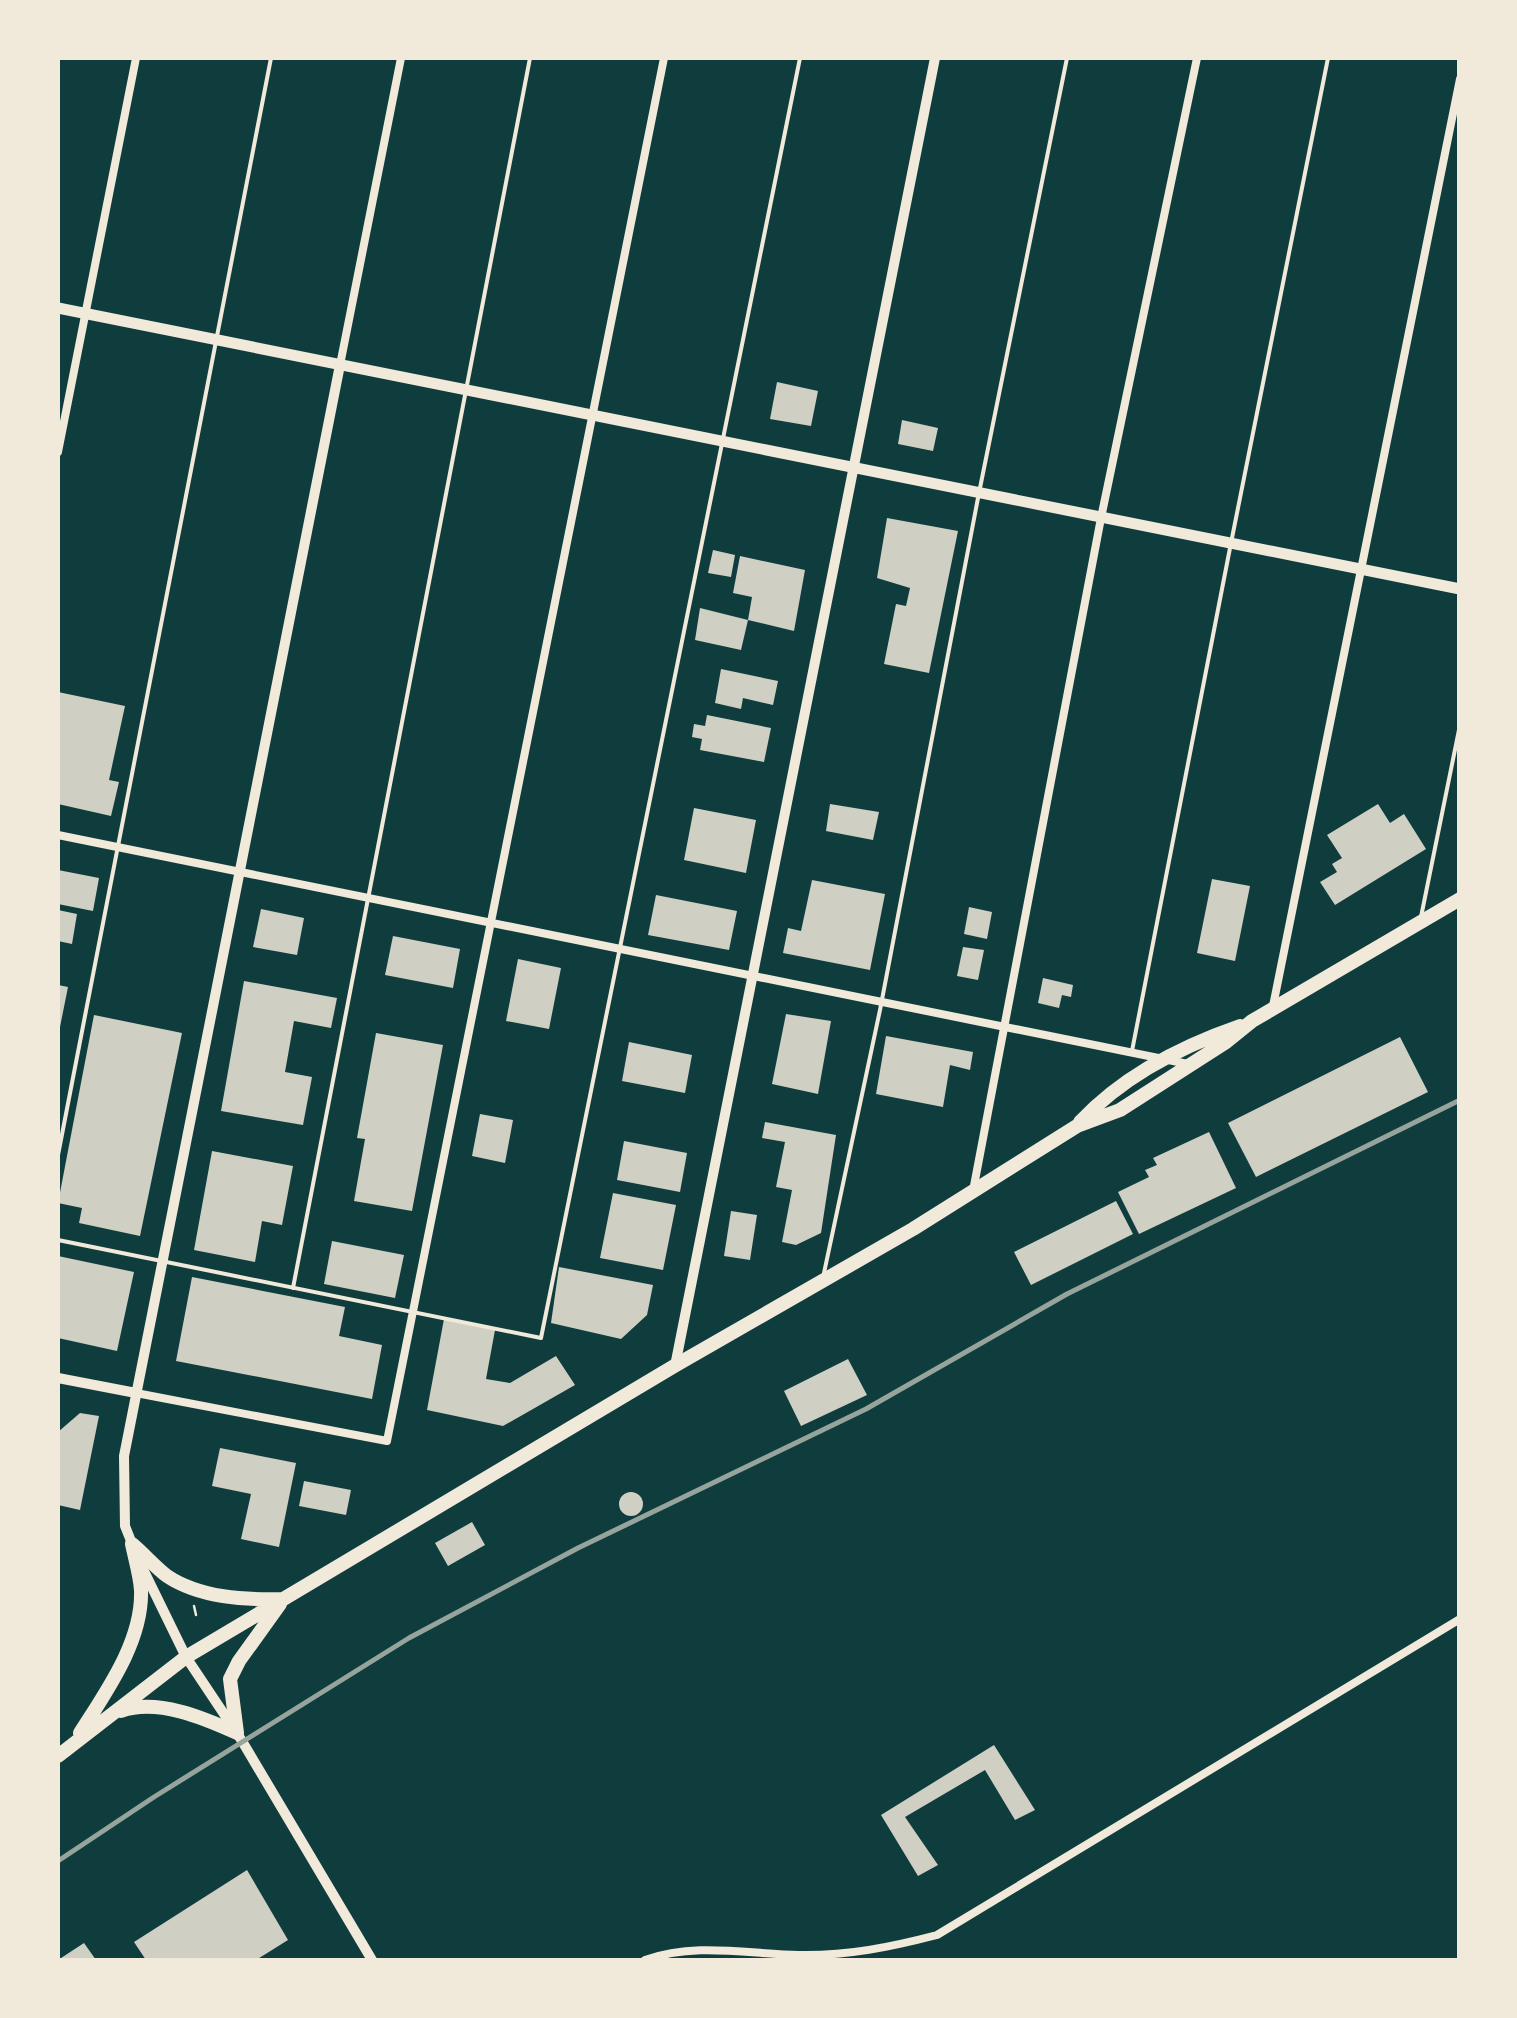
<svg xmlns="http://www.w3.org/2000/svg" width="1517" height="2018" font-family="'Public Sans',sans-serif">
<rect width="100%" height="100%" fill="#0f3d3e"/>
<path fill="#cfcfc3" d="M 777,382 L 818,391 L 811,426 L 770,419 Z
M 902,420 L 938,428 L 933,451 L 898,444 Z
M 887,518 L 958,531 L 929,673 L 884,664 L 896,604 L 906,606 L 910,588 L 877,578 Z
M 713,550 L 735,555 L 731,577 L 708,573 Z
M 740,556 L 805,570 L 794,631 L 748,620 L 752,597 L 733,593 Z
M 700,608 L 748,620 L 741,650 L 695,640 Z
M 721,669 L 778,681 L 773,705 L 743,698 L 741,709 L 715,703 Z
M 58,692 L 125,706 L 109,780 L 119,782 L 111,816 L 58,804 Z
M 707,715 L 771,728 L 764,762 L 700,750 L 702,739 L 692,737 L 694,724 L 705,726 Z
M 830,804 L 879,812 L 873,840 L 826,831 Z
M 1378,804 L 1390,823 L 1404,814 L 1426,849 L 1335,905 L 1320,882 L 1337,872 L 1332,864 L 1342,858 L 1327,835 Z
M 694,808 L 756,820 L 746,873 L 684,860 Z
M 58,870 L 99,878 L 93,911 L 58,904 Z
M 1212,879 L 1250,886 L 1235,961 L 1197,953 Z
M 812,880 L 885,894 L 870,970 L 783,953 L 788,928 L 801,931 Z
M 656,895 L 737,911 L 729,950 L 648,935 Z
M 969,907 L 992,912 L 987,939 L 964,934 Z
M 261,909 L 304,918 L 297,955 L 253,947 Z
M 58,910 L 77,914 L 72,944 L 58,941 Z
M 393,936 L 460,949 L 453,988 L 385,975 Z
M 963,947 L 984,950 L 978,980 L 957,976 Z
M 518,959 L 561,968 L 549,1029 L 506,1021 Z
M 1043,978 L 1073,985 L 1071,997 L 1062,995 L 1059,1008 L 1038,1003 Z
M 244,981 L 337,998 L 331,1028 L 294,1021 L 285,1072 L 312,1077 L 303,1125 L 221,1111 Z
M 58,985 L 68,987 L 59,1032 L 58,1032 Z
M 786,1014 L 831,1021 L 818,1094 L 772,1084 Z
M 94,1015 L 182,1033 L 140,1236 L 79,1223 L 82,1208 L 58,1203 Z
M 376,1033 L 443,1045 L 412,1211 L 354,1201 L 365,1139 L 357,1138 Z
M 886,1036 L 973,1052 L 970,1070 L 950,1065 L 943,1107 L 876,1094 Z
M 1400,1037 L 1428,1092 L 1256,1177 L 1228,1123 Z
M 629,1042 L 692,1055 L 685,1093 L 622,1081 Z
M 480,1114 L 513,1120 L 505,1163 L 472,1156 Z
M 765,1122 L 836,1135 L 821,1233 L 796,1245 L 782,1242 L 792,1190 L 776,1187 L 785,1142 L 762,1138 Z
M 1209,1132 L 1236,1188 L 1139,1234 L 1118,1192 L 1149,1177 L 1145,1170 L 1157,1165 L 1153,1158 Z
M 624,1141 L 687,1153 L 680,1192 L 617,1180 Z
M 212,1151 L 293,1166 L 282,1225 L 262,1221 L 255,1262 L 194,1250 Z
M 613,1193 L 676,1205 L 663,1270 L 600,1258 Z
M 1116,1201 L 1133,1234 L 1031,1285 L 1014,1252 Z
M 731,1211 L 757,1215 L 750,1260 L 724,1256 Z
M 332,1241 L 404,1255 L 395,1298 L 324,1284 Z
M 58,1256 L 134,1272 L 117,1351 L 58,1338 Z
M 559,1267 L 653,1285 L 647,1315 L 621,1339 L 551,1323 Z
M 192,1277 L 345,1307 L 339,1336 L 382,1345 L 372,1399 L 176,1361 Z
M 444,1319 L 495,1330 L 486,1379 L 510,1383 L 556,1356 L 575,1385 L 503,1426 L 427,1410 Z
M 848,1359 L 867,1395 L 801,1426 L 784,1391 Z
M 80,1413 L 99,1416 L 80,1510 L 58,1505 L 58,1432 Z
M 220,1448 L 296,1463 L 279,1547 L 241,1539 L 251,1494 L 212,1486 Z
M 304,1481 L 351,1490 L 346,1515 L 299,1506 Z
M619 1504a12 12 0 1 1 24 0a12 12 0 1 1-24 0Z
M 472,1522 L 485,1545 L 448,1566 L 435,1543 Z
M 994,1745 L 1035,1810 L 1015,1820 L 985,1770 L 905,1817 L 938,1865 L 918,1876 L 881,1815 Z
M 247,1870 L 288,1940 L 256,1960 L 146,1960 L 134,1942 Z
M 84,1943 L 96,1960 L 58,1960 Z"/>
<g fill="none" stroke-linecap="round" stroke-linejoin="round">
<path stroke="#f1e9da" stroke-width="2.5" d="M 194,1606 L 196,1615"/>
<path stroke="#f1e9da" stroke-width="4" d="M 980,488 L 1067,58
M 1232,538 L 1328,58
M 1421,917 L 1460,725
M 1132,1051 L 1230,548
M 58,1155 L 271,58
M 58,1240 L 541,1338 L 800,58
M 824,1273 L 880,1010 L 978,498
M 293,1288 L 530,58"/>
<path stroke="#f1e9da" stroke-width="8" d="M 340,365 L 401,58
M 58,452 L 136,58
M 58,835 L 1188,1064
M 1273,1006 L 1460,79
M 973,1191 L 1101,518 L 1197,58
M 136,1393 L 387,1441 L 664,58
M 645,1960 C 696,1942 746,1954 799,1955 C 847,1956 891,1947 937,1935 L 1460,1619"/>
<path stroke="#f1e9da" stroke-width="10" d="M 675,1366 L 935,58
M 58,1378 L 136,1393
M 133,1546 L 125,1526 L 124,1456 L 340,365
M 142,1567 L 186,1657 L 242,1741 L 372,1960"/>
<path stroke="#f1e9da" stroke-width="11" d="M 58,308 L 1460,589"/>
<path stroke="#f1e9da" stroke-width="14" d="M 1080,1122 C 1122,1077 1182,1046 1240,1026
M 132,1544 C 144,1554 155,1567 167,1576 C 200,1598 245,1600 283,1599
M 121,1711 C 157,1698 204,1718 237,1733
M 80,1733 C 106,1692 143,1641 141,1590 C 140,1575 135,1559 132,1544
M 237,1733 L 230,1679 L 239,1661 L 280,1604
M 58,1756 L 186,1657 L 676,1365 L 913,1229 L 1077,1126 L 1120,1110 L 1226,1042 L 1252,1021 L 1460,899"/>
<path stroke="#97a49c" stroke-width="5" d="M 58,1861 L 154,1797 L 409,1638 L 578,1548 L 866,1409 L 1067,1294 L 1460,1100"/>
</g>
<rect width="1517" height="2018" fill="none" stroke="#f1e9da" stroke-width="120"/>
</svg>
